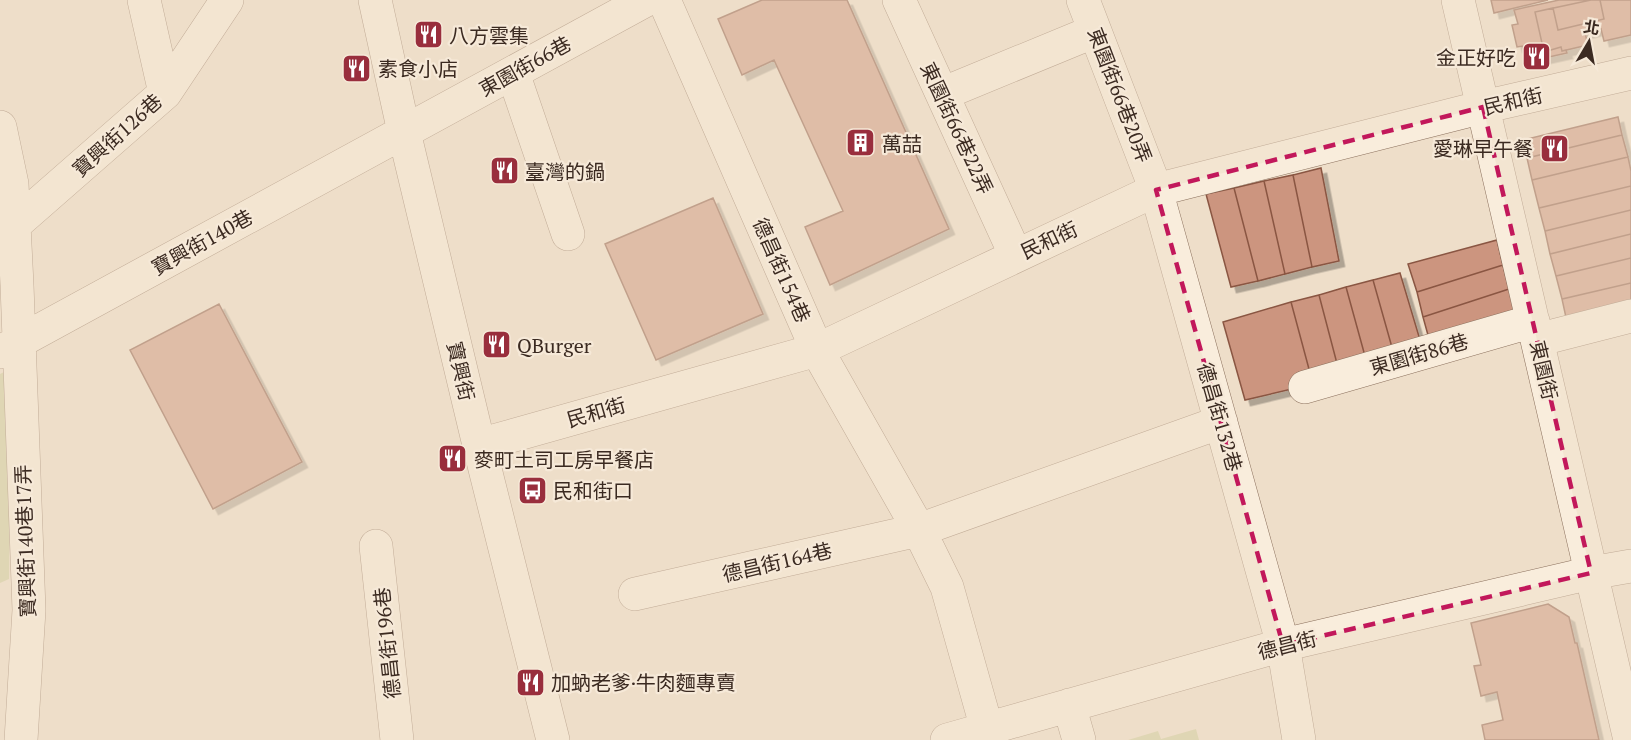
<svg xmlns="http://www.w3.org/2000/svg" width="1631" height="740" font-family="'PT Serif','Noto Sans TC',serif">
<defs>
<filter id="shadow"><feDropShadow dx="5.5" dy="5.5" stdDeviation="0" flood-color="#0004"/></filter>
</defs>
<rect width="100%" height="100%" fill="#eedec9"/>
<path fill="#cdcc9c" d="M 12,368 L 9,579 L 0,583 L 0,374 Z
M 1196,729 L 1199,740 L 1128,740 L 1158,731 L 1161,739 Z"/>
<path fill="#cc957f" stroke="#8a5643" stroke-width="1.5" filter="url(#shadow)" d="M 762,0 L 847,0 L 949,229 L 830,285 L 805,227 L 843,211 L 774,60 L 742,75 L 718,19 Z
M 1491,0 L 1548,0 L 1494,13 Z
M 1559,0 L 1591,0 L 1535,12 L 1544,52 L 1561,47 L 1562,51 L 1566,50 L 1567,53 L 1526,62 L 1523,46 L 1517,47 L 1512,25 L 1518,24 L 1514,10 Z
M 1591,0 L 1600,0 L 1604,19 L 1558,30 L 1553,8 Z
M 1600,0 L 1631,0 L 1631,35 L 1604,41 L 1601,29 L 1585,33 L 1588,45 L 1562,51 L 1561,47 L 1544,52 L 1535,12 L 1553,8 L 1558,30 L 1604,19 Z
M 1618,117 L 1622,135 L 1527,158 L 1523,140 Z
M 1622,135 L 1628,157 L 1532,180 L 1527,158 Z
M 1628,157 L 1631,171 L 1631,186 L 1539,208 L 1532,180 Z
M 1321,168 L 1339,261 L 1312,267 L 1293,175 Z
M 1293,175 L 1312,267 L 1285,274 L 1264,181 Z
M 1264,181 L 1285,274 L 1258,281 L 1234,188 Z
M 1631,186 L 1631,210 L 1545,231 L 1539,208 Z
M 1234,188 L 1258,281 L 1231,287 L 1206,194 Z
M 713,198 L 763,314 L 656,360 L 605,244 Z
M 1631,210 L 1631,234 L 1550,254 L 1545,231 Z
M 1631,234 L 1631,258 L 1556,276 L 1550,254 Z
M 1497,240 L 1503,265 L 1417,292 L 1408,264 Z
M 1631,258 L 1631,283 L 1562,299 L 1556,276 Z
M 1503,265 L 1509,289 L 1423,317 L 1417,292 Z
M 1400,273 L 1423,350 L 1395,358 L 1373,280 Z
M 1373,280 L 1395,358 L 1368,367 L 1346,287 Z
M 1631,283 L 1631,307 L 1567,322 L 1562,299 Z
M 1346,287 L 1368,367 L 1340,375 L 1319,295 Z
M 1509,289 L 1517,319 L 1431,346 L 1423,317 Z
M 1319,295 L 1340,375 L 1313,384 L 1291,302 Z
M 1291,302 L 1313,384 L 1245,400 L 1223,322 Z
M 219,304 L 302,462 L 213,509 L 130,350 Z
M 1548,604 L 1569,617 L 1575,643 L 1577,643 L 1599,740 L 1485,740 L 1482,725 L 1503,720 L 1497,692 L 1481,696 L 1474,666 L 1481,665 L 1471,623 Z"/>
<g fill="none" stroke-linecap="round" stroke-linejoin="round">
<defs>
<path id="minor" d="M 144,0 L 165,93
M 375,0 L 404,132 L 479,445 L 553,740
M 664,0 L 817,350 L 919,530 L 947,587 L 987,729
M 899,0 L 1016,256
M 1083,0 L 1156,190 L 1283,645 L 1299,740
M 1458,0 L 1630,740
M 513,73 L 568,234
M 942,94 L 1095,31
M 0,127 L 12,184 L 17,285 L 29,610 L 21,740
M 13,226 L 165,93 L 227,0
M 1537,340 L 1631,316
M 0,352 L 646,0
M 1305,387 L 1533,321
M 479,445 L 817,350 L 1156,190 L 1483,107 L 1631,73
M 376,546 L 397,740
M 635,594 L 919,530 L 1221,422
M 1069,705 L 1079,740
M 947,740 L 1283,645 L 1591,573 L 1631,566"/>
</defs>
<use href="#minor" stroke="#8b705d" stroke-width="34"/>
<use href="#minor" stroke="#f9eddc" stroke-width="33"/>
</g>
<path d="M0 0H1631V740H0ZM 1483,107 L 1591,573 L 1283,645 L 1156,190 Z" fill="#eedec9" fill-opacity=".55" fill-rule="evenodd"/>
<path fill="none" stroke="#c2185b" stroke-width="4.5" stroke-dasharray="12 8" stroke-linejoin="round" d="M 1483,107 L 1591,573 L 1283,645 L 1156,190 Z"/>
<defs>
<symbol id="restaurant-square" viewBox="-11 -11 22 22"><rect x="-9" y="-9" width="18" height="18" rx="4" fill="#992e3d" stroke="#f6e9d8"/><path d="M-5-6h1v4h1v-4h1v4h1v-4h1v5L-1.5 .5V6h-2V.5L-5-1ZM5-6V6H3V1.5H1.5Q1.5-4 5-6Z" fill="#fff"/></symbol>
<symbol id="building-square" viewBox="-11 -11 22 22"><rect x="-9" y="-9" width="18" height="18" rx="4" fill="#992e3d" stroke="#f6e9d8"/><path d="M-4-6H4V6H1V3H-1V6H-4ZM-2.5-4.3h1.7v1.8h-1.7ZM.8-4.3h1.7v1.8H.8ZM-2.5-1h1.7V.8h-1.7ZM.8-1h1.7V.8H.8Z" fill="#fff"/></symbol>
<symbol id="bus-square" viewBox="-11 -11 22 22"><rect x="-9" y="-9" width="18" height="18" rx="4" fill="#992e3d" stroke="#f6e9d8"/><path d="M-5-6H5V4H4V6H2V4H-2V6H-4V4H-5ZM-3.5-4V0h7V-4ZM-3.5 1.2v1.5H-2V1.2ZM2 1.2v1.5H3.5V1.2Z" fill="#fff"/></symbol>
</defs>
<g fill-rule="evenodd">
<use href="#restaurant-square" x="412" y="18" width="33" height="33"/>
<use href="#restaurant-square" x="1520" y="40" width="33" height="33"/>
<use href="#restaurant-square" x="340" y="52" width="33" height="33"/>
<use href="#building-square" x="844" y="126" width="33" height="33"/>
<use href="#restaurant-square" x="1538" y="132" width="33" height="33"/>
<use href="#restaurant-square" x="488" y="154" width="33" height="33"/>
<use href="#restaurant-square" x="480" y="328" width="33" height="33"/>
<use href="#restaurant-square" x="436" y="442" width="33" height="33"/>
<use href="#bus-square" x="516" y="474" width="33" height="33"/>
<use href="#restaurant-square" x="514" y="666" width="33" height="33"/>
</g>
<g text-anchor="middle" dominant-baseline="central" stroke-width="4.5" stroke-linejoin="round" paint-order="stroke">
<g font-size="20" fill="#3b2a21" stroke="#f6e9d8" text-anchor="start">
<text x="449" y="35">八方雲集</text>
<text x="1516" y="57" text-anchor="end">金正好吃</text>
<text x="378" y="68">素食小店</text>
<text x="882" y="143">萬喆</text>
<text x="1533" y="148" text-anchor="end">愛琳早午餐</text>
<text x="525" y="171">臺灣的鍋</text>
<text x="517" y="345">QBurger</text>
<text x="474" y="459">麥町土司工房早餐店</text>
<text x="553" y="490">民和街口</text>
<text x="551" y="682">加蚋老爹·牛肉麵專賣</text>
</g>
<g font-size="20" fill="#3b2a21" stroke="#f6e9d8">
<text transform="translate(525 66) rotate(-29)">東園街66巷</text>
<text transform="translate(1120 95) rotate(69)">東園街66巷20弄</text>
<text transform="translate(1513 101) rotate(-13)">民和街</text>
<text transform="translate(957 128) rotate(65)">東園街66巷22弄</text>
<text transform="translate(117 135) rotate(-42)">寶興街126巷</text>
<text transform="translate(1049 240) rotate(-25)">民和街</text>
<text transform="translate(202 242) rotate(-29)">寶興街140巷</text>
<text transform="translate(782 270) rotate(66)">德昌街154巷</text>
<text transform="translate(1419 354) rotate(-16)">東園街86巷</text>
<text transform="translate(1544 370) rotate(77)">東園街</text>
<text transform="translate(461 371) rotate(77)">寶興街</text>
<text transform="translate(596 412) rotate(-16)">民和街</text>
<text transform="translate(1220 417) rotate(74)">德昌街132巷</text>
<text transform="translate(25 541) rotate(-92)">寶興街140巷17弄</text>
<text transform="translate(777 562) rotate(-13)">德昌街164巷</text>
<text transform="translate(387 643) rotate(-96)">德昌街196巷</text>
<text transform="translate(1287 645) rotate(-14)">德昌街</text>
</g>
</g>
<g transform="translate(1589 42) rotate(10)" stroke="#f6e9d8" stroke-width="4.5" paint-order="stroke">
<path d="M0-4.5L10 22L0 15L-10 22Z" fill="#3b2a21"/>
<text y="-9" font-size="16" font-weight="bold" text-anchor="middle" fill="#3b2a21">北</text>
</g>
</svg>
